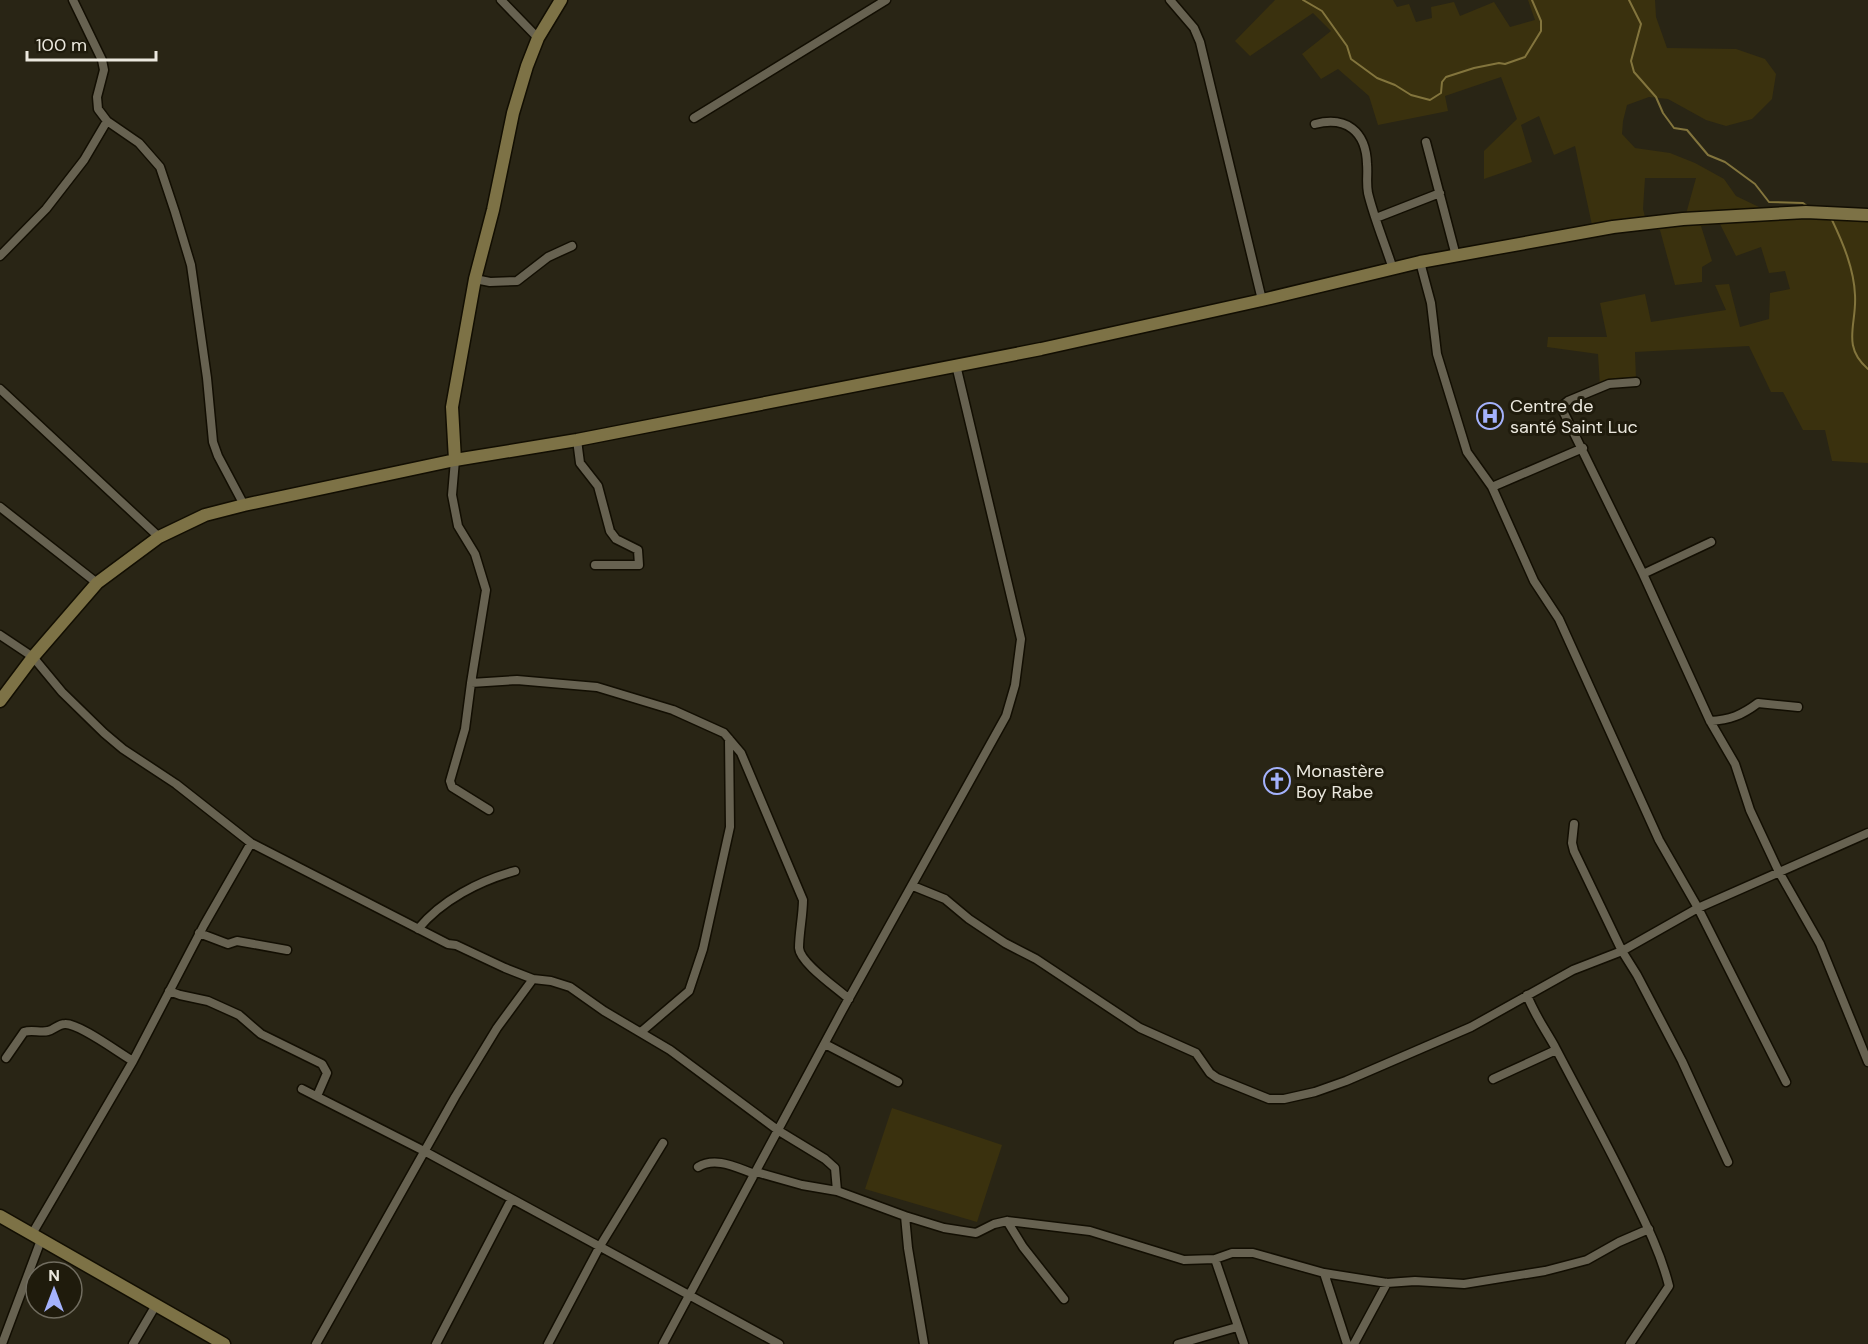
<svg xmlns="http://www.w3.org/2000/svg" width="1868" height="1344" font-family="'DM Sans',sans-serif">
<rect width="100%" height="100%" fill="#292515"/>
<path fill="#3a310e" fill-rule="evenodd" d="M 1275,0 L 1393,0 L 1397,7 L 1409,4 L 1416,22 L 1432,18 L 1431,7 L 1454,2 L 1460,16 L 1494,2 L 1510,27 L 1535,20 L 1528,0 L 1655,0 L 1656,17 L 1667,48 L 1736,49 L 1765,59 L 1776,74 L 1772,99 L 1752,119 L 1726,126 L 1706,120 L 1668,99 L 1649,97 L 1627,105 L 1623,121 L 1622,134 L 1635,148 L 1670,153 L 1695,163 L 1724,179 L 1736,196 L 1761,208 L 1868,209 L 1868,463 L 1832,461 L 1825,430 L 1803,430 L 1783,392 L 1771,392 L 1749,346 L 1635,352 L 1636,379 L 1600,386 L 1598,354 L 1547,347 L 1548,337 L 1607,337 L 1600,303 L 1645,294 L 1651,322 L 1726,310 L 1715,285 L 1729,284 L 1740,327 L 1769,319 L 1770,293 L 1790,289 L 1785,271 L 1769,273 L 1761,247 L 1736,256 L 1720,224 L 1701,226 L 1712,261 L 1702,267 L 1702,282 L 1675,285 L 1660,230 L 1592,225 L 1575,146 L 1554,155 L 1539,116 L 1521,125 L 1532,162 L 1484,179 L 1484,151 L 1517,119 L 1501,77 L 1445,96 L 1448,111 L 1378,125 L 1369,96 L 1338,69 L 1321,79 L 1302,54 L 1331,31 L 1313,13 L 1250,56 L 1235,41 ZM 1645,178 L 1696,178 L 1686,214 L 1645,217 L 1643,209 Z
M 892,1108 L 1002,1145 L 977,1222 L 865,1189 Z"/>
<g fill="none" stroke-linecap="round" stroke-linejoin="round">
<path stroke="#83753d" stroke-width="2" d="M 1303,0 L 1322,11 L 1347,46 L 1351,59 L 1377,78 L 1395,85 L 1411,95 L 1430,100 L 1441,93 L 1442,82 L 1446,77 L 1474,68 L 1499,63 L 1505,64 L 1525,57 L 1541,31 L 1541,21 L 1532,0
M 1629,0 L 1641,24 L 1631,61 L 1634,72 L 1656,97 L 1663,113 L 1674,128 L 1687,130 L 1708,155 L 1725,162 L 1755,184 L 1769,202 L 1803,203 L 1807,206
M 1832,220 C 1843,243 1854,269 1855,295 C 1857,324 1841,346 1868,369"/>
<defs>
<path id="street" d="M 73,0 L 102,60 L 104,70 L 97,97 L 98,109 L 107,121 L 139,143 L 160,167 L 175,212 L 191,265 L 207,378 L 213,442 L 218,456 L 244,505
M 501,0 L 538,38
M 1170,0 L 1194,28 L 1200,42 L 1262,300
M 694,118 L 886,0
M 1315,124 C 1346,116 1366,131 1367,164 C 1368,174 1366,183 1368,193 C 1374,218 1385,244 1393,269
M 1426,142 L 1456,256
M 1376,218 L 1440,193
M 0,256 L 46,209 L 84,160 L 107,121
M 1420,262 L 1431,303 L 1437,354 L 1467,452 L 1492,487 L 1534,581 L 1559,619 L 1659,840 L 1698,908 L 1786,1082
M 475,279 L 490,282 L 517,281 L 548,257 L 572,246
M 1636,382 L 1609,384 L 1568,401 L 1563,405 L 1562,409 L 1643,574 L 1710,721 L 1735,764 L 1750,810 L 1779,872 L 1820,944 L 1868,1062
M 0,389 L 159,537
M 577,440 L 580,463 L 598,486 L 610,531 L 616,539 L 638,550 L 639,565 L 595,565
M 455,460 L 452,495 L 458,526 L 475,554 L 486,590 L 471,683 L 517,680 L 597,687 L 673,710 L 724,733 L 741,753 L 803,900 C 803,915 799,933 799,948 C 800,963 837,988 849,999
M 1492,487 L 1583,448
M 0,507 L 97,583
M 1643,574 L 1711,542
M 0,635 L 33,657 L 62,692 L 104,733 L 123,749 L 176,784 L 251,843 L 448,944 L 456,945 L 505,968 L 533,979 L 551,981 L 570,987 L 604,1011 L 670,1050 L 779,1131 L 825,1159 L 835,1168 L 837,1191
M 471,683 L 465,729 L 450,781 L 452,787 L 489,810
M 1710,721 C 1730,720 1742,715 1758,703 L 1798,707
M 1574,824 L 1572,843 L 1574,851 L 1622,951 L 1637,975 L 1682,1061 L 1728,1162
M 913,886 L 945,899 L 969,919 L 1005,943 L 1036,959 L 1140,1028 L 1196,1053 L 1210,1073 L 1217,1078 L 1269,1099 L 1284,1099 L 1315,1092 L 1346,1081 L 1471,1027 L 1573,970 L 1622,951 L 1698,908 L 1868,833
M 418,929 C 442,900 479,881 515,871
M 199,933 L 228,944 L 237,941 L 287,950
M 169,991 L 180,995 L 208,1001 L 239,1015 L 261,1034 L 322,1064 L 327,1073 L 317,1096
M 1527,995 C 1534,1014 1545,1029 1555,1047 C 1579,1093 1604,1138 1627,1185 C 1643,1218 1660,1250 1669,1286 L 1630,1344
M 641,1032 L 689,991 L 703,949 L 730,827 L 729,739
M 825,1044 L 898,1082
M 6,1058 L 24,1032 C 32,1029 40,1033 48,1031 C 54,1030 58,1024 65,1024 C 79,1023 119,1053 133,1061
M 1493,1079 L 1556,1050
M 302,1089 L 424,1151 L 779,1344
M 698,1167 C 716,1156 737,1168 755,1174
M 756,1172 L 802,1185 L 837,1191 L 905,1216 L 908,1248 L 924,1344
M 905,1216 L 944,1228 L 976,1233 L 994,1224 L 1007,1221 L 1090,1231 L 1184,1260 L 1215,1259 L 1244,1344
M 1007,1221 L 1023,1247 L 1064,1299
M 32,1234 L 133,1061 L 204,925 L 251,843
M 1215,1259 L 1232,1253 L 1253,1253 L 1324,1273 L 1387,1283 L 1415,1281 L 1464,1284 L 1545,1271 L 1587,1260 L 1619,1242 L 1649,1229
M 1324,1273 L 1347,1344
M 2,1344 L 41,1240
M 133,1344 L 156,1305
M 316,1344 L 455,1097 L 497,1028 L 533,979
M 436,1344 L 511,1200
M 548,1344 L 600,1246 L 663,1143
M 663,1344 L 843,1009 L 1006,716 L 1015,685 L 1021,639 L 956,365
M 1178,1344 L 1237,1327
M 1354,1344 L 1387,1283"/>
<path id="secondary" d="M 455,460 L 452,407 L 475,279 L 493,210 L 513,113 L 527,66 L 538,38 L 561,0
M 0,701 L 33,657 L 97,583 L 159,537 L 205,515 L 244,505 L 455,460 L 577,440 L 1041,349 L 1262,300 L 1420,262 L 1613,227 L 1683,219 L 1806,212 L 1868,215
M 0,1216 L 224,1344"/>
</defs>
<use href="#street" stroke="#120e02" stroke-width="11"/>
<use href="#secondary" stroke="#120e02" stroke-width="15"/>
<use href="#street" stroke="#676251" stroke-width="8"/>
<use href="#secondary" stroke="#7d7246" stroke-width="12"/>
</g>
<defs>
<symbol id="hospital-ring" viewBox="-11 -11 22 22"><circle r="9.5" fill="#1f1b0c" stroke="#a4b2fc" stroke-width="1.5"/><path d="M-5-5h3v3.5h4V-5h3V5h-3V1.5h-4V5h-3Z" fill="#a4b2fc"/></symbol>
<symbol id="church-ring" viewBox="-11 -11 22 22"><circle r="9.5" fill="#1f1b0c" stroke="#a4b2fc" stroke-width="1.5"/><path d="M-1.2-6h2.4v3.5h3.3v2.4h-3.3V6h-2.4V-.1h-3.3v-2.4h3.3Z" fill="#a4b2fc"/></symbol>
</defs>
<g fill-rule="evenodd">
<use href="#hospital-ring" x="1475" y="401" width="30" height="30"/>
<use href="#church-ring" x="1262" y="766" width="30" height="30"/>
</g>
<g text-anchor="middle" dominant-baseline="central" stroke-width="6" stroke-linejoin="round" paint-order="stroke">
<g font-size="18" fill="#ebe8de" stroke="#1f1b0c" text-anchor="start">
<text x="1510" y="406">Centre de<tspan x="1510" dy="21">santé Saint Luc</tspan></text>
<text x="1296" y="771">Monastère<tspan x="1296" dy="21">Boy Rabe</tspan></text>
</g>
</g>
<g transform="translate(54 1290)"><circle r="28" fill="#1f1b0c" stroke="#716d60" stroke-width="1.5"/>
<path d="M0-4.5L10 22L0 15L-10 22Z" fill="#a4b2fc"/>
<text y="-9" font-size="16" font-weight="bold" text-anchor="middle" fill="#ebe8de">N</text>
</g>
<path d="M27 51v9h129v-9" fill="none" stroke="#ebe8de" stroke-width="3"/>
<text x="36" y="51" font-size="18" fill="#ebe8de" stroke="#1f1b0c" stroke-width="4.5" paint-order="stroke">100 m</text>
</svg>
